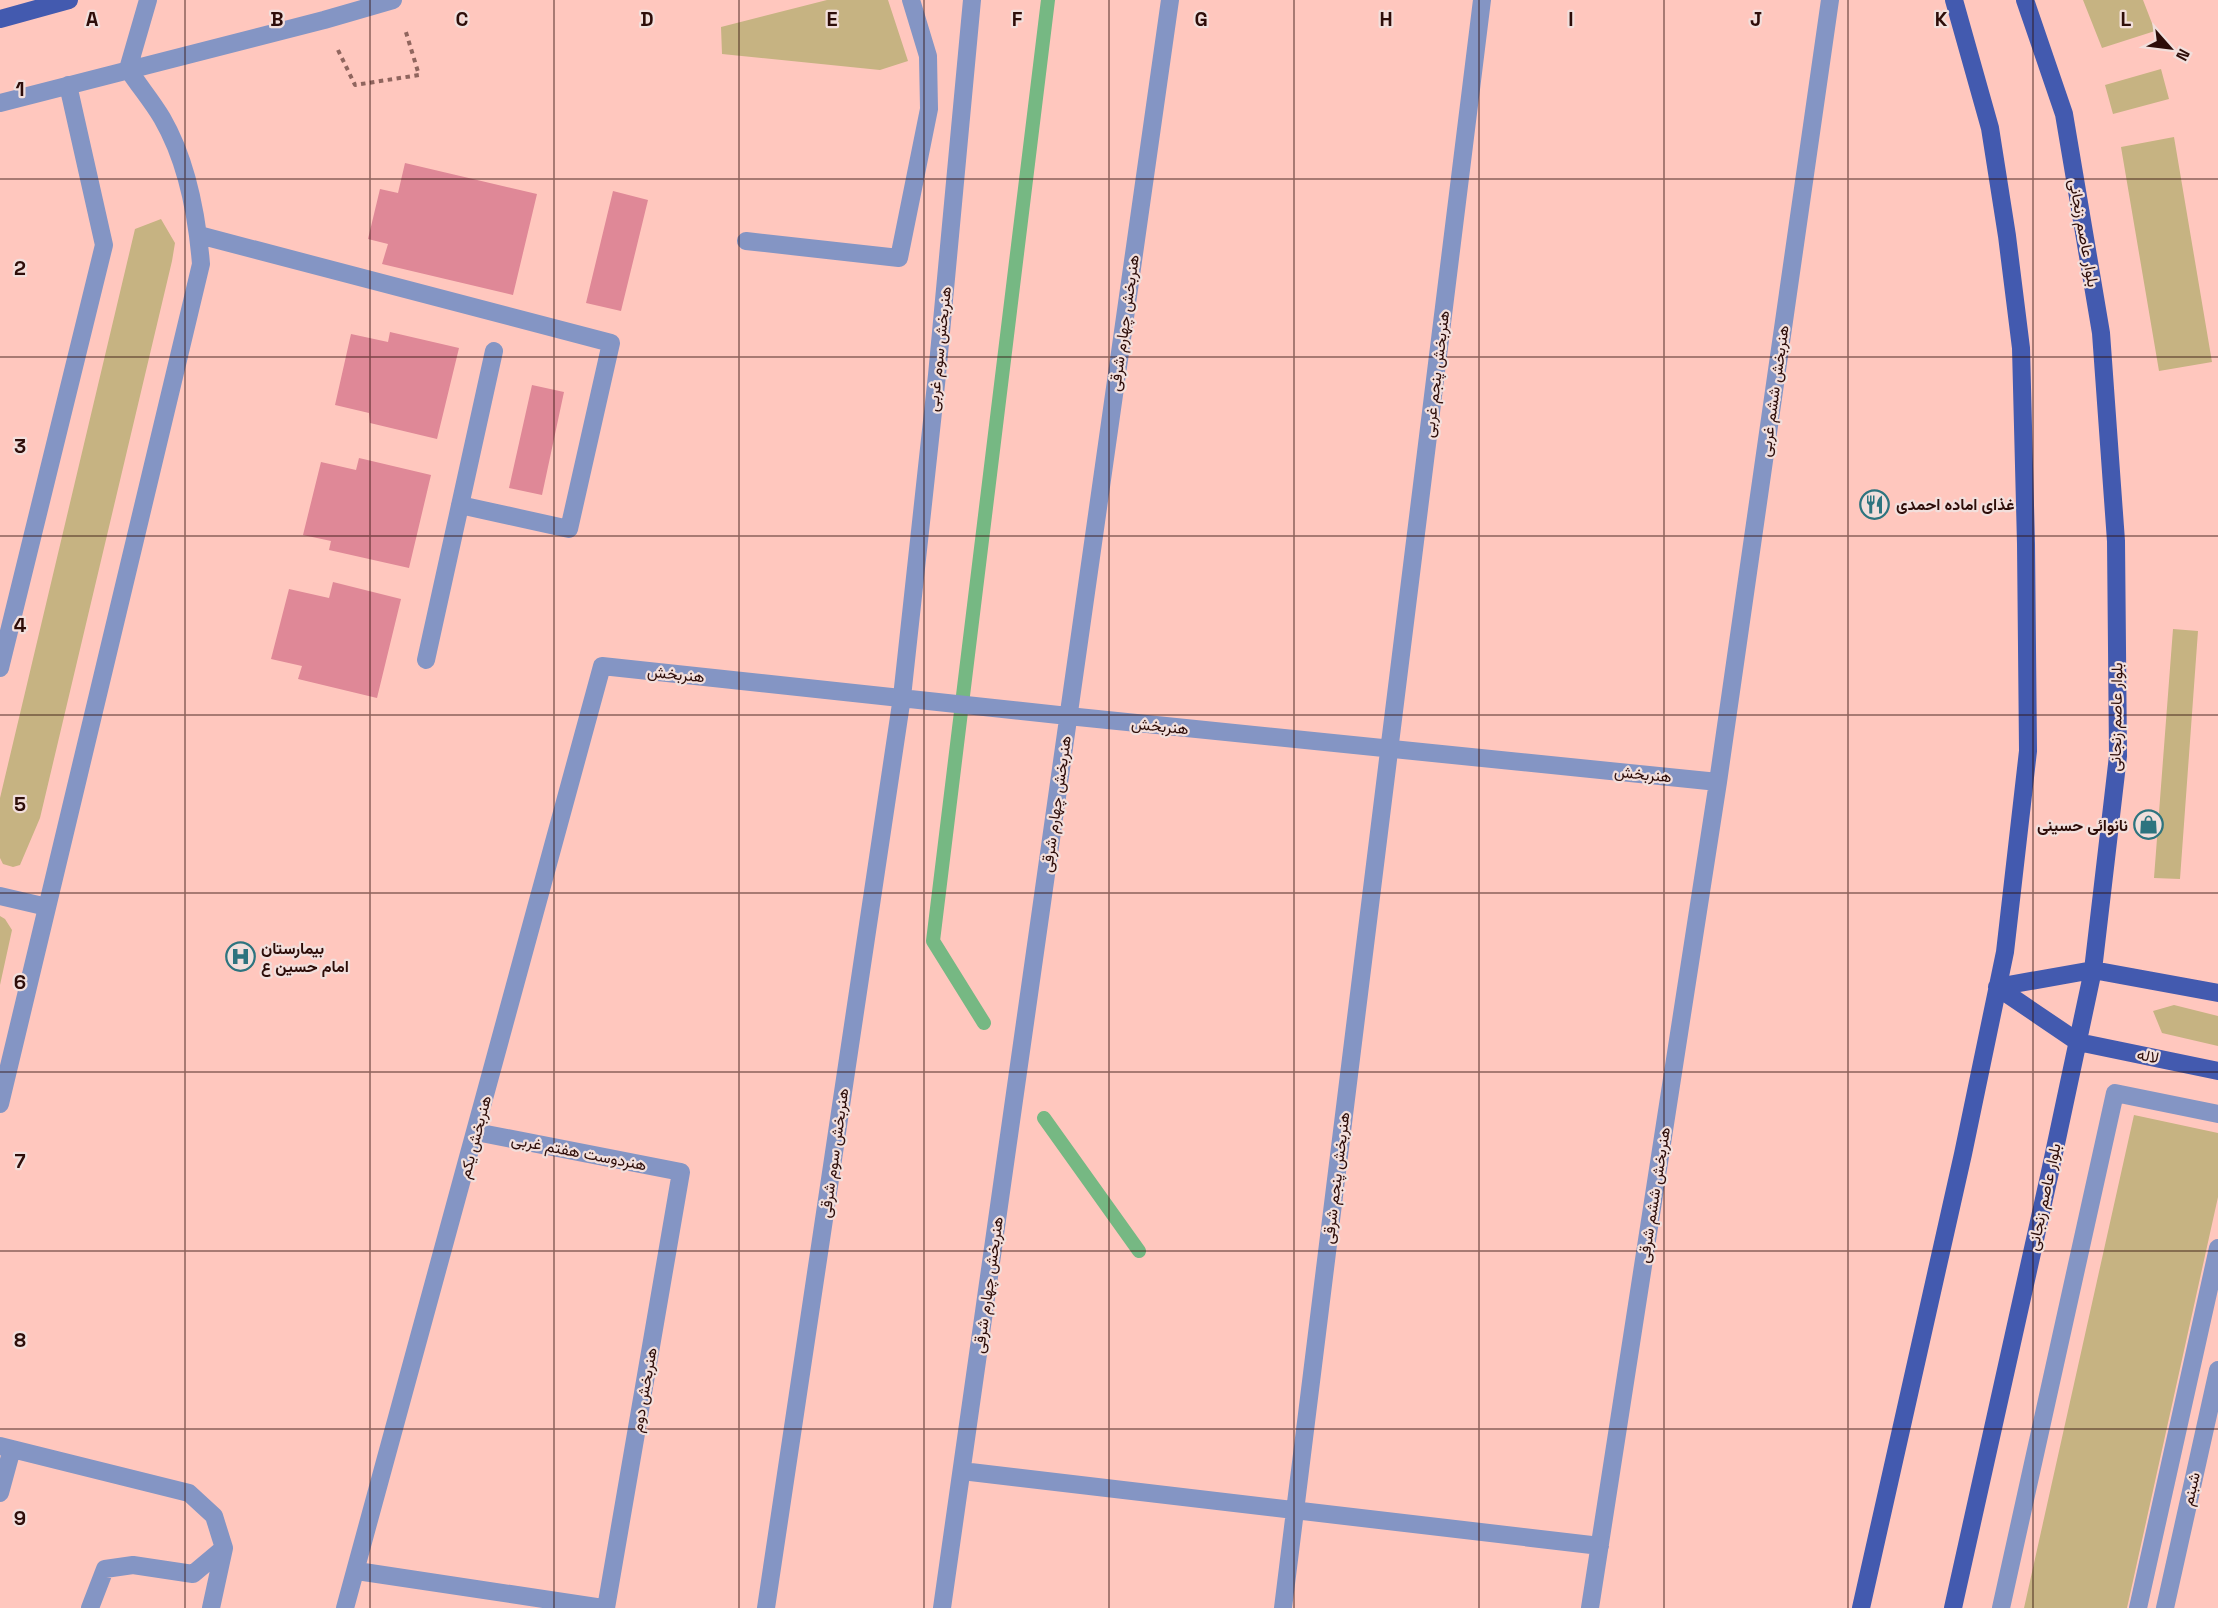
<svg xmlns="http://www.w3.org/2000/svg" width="2218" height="1608" font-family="'Space Grotesk',Vazirmatn,sans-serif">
<rect width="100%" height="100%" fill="#ffc7be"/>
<path fill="#c6b382" d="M 827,0 L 888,0 L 908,61 L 880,70 L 722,54 L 721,27 Z
M 2083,0 L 2143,0 L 2155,31 L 2102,48 Z
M 2161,69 L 2169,99 L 2113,114 L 2105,85 Z
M 2174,137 L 2212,362 L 2159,371 L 2121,147 Z
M 161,219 L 175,243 L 172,261 L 40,818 L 20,865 L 13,867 L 3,864 L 0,858 L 0,798 L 135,229 Z
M 2173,629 L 2198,631 L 2180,879 L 2154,878 Z
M 0,916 L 5,919 L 12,930 L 0,985 Z
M 2174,1005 L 2218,1016 L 2218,1046 L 2162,1033 L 2153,1011 Z
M 2134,1115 L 2218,1133 L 2218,1197 L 2127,1608 L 2024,1608 Z"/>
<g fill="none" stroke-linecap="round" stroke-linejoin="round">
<path stroke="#76b883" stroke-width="14" d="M 984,1023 L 933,941 L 1048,0
M 1044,1118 L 1139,1251"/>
</g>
<path fill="#df8897" d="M 405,163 L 537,194 L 513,295 L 382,264 L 388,244 L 368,239 L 380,189 L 398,193 Z
M 613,191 L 648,200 L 621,311 L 586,303 Z
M 390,332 L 459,348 L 437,439 L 370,423 L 369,413 L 335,405 L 351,334 L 388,342 Z
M 532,385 L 564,392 L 542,495 L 509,488 Z
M 359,458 L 431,475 L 409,568 L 329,550 L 331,541 L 303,535 L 321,462 L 356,470 Z
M 333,582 L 401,599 L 377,698 L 298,679 L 302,666 L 271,659 L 289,589 L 329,598 Z"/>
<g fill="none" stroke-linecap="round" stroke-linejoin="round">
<path stroke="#90655e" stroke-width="4" stroke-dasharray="4.5 4.5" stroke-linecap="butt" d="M 338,50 L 355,85 L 419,75 L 405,29"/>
<path stroke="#8495c4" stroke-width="18" d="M 0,103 L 324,20 L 393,0
M 199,235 L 611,343 L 569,529 L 460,505
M 746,241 L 899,258 L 929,109 L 928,56 L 911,0
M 426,660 L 494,351
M 0,668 L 104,245 L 68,85
M 0,896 L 47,907
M 0,1104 L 201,264 C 197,215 187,161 162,118 C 152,101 139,86 128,69 L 148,0
M 476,1132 L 681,1172 L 606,1608
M 0,1446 L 189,1493 L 214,1516 L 224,1548 L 211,1608
M 962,1471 L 1600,1546
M 0,1493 L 12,1449
M 357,1571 L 603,1608
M 90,1608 L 105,1569 L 133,1565 L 193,1574 L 224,1548
M 345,1608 L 602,666 L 1068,716 L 1718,782
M 766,1608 L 902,697 L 937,375 L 972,0
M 942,1608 L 1170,0
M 1283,1608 L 1482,0
M 1590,1608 L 1718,782 L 1830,0
M 2001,1608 L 2115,1093 L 2218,1114
M 2138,1608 L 2218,1248
M 2165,1608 L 2218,1370"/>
<path stroke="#435aaf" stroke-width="18" d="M 0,19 L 69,0
M 1997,987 L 2078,1042 L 2218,1071
M 1997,987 L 2093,970 L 2218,993
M 1861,1608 L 1963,1154 L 2005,952 L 2028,751 L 2026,544 L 2021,348 L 2007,236 L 1990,128 L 1954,0
M 1953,1608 L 2050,1172 L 2093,970 L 2118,756 L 2116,541 L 2101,333 L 2064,114 L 2025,0"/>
</g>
<path fill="none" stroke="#2d0d09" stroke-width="1.5" stroke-opacity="0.55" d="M 185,0 L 185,1608M 370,0 L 370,1608M 554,0 L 554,1608M 739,0 L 739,1608M 924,0 L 924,1608M 1109,0 L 1109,1608M 1294,0 L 1294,1608M 1479,0 L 1479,1608M 1664,0 L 1664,1608M 1848,0 L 1848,1608M 2033,0 L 2033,1608M 0,179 L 2218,179M 0,357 L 2218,357M 0,536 L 2218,536M 0,715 L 2218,715M 0,893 L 2218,893M 0,1072 L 2218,1072M 0,1251 L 2218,1251M 0,1429 L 2218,1429"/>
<defs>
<symbol id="restaurant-ring" viewBox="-11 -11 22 22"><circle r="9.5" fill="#f2dfdc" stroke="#2d747f" stroke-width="1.5"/><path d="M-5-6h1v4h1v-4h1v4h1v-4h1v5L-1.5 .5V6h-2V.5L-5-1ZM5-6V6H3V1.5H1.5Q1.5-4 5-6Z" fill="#2d747f"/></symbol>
<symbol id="shop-ring" viewBox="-11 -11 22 22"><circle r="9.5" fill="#f2dfdc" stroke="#2d747f" stroke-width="1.5"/><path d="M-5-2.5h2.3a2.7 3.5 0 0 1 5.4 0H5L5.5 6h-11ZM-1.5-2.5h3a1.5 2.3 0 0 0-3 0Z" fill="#2d747f"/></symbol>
<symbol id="hospital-ring" viewBox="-11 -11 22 22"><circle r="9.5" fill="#f2dfdc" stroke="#2d747f" stroke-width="1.5"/><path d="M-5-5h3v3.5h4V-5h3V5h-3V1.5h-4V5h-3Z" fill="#2d747f"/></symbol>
</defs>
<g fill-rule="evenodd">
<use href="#restaurant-ring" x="1858" y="488" width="33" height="33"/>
<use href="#shop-ring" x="2132" y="808" width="33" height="33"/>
<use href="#hospital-ring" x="224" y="940" width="33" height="33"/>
</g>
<g text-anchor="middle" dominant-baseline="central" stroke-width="4.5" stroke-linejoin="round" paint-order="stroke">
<g font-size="16" fill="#2d0d09" stroke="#f2dfdc">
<text transform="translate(2084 233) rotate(80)">بلوار عاصم زنجانی</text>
<text transform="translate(1124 323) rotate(-82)">هنربخش چهارم شرقی</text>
<text transform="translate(939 349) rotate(-84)">هنربخش سوم غربی</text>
<text transform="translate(1436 374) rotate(-83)">هنربخش پنجم غربی</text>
<text transform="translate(1774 391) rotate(-82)">هنربخش ششم غربی</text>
<text transform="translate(676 674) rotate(6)">هنربخش</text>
<text transform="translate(2116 717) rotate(-89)">بلوار عاصم زنجانی</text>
<text transform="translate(1160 726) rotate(6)">هنربخش</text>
<text transform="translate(1643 774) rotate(6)">هنربخش</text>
<text transform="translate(1056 804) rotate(-82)">هنربخش چهارم شرقی</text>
<text transform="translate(2148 1056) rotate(12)">لاله</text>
<text transform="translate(475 1137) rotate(-75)">هنربخش یکم</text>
<text transform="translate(579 1152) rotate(11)">هنردوست هفتم غربی</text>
<text transform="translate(834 1153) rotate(-82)">هنربخش سوم شرقی</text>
<text transform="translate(1336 1178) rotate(-83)">هنربخش پنجم شرقی</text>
<text transform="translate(1654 1195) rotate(-81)">هنربخش ششم شرقی</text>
<text transform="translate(2044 1197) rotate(-78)">بلوار عاصم زنجانی</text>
<text transform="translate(988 1285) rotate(-82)">هنربخش چهارم شرقی</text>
<text transform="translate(644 1390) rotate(-80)">هنربخش دوم</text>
<text transform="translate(2191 1489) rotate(-77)">شبنم</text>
</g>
<g font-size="16" font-weight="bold" fill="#2d0d09" stroke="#f2dfdc" text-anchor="start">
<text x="1896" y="504">غذای اماده احمدی</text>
<text x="2128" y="825" text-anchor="end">نانوائی حسینی</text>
<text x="261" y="948">بیمارستان<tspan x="261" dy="18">امام حسین ع</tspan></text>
</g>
</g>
<g font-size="20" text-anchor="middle" font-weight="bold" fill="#2d0d09" stroke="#f2dfdc" stroke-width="4.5" stroke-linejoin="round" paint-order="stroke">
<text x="92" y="26">A</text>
<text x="277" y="26">B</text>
<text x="462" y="26">C</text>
<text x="647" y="26">D</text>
<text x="832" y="26">E</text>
<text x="1017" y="26">F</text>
<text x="1201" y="26">G</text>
<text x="1386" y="26">H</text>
<text x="1571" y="26">I</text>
<text x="1756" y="26">J</text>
<text x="1941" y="26">K</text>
<text x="2126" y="26">L</text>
<text x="20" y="96">1</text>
<text x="20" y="275">2</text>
<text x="20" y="453">3</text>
<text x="20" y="632">4</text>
<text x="20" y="811">5</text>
<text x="20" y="989">6</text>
<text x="20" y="1168">7</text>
<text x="20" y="1347">8</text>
<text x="20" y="1525">9</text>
</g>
<g transform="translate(2170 48) rotate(118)" stroke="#f2dfdc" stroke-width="4.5" paint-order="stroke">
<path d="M0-4.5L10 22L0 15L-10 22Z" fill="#2d0d09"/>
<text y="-9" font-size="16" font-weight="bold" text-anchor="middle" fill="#2d0d09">N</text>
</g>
</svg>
